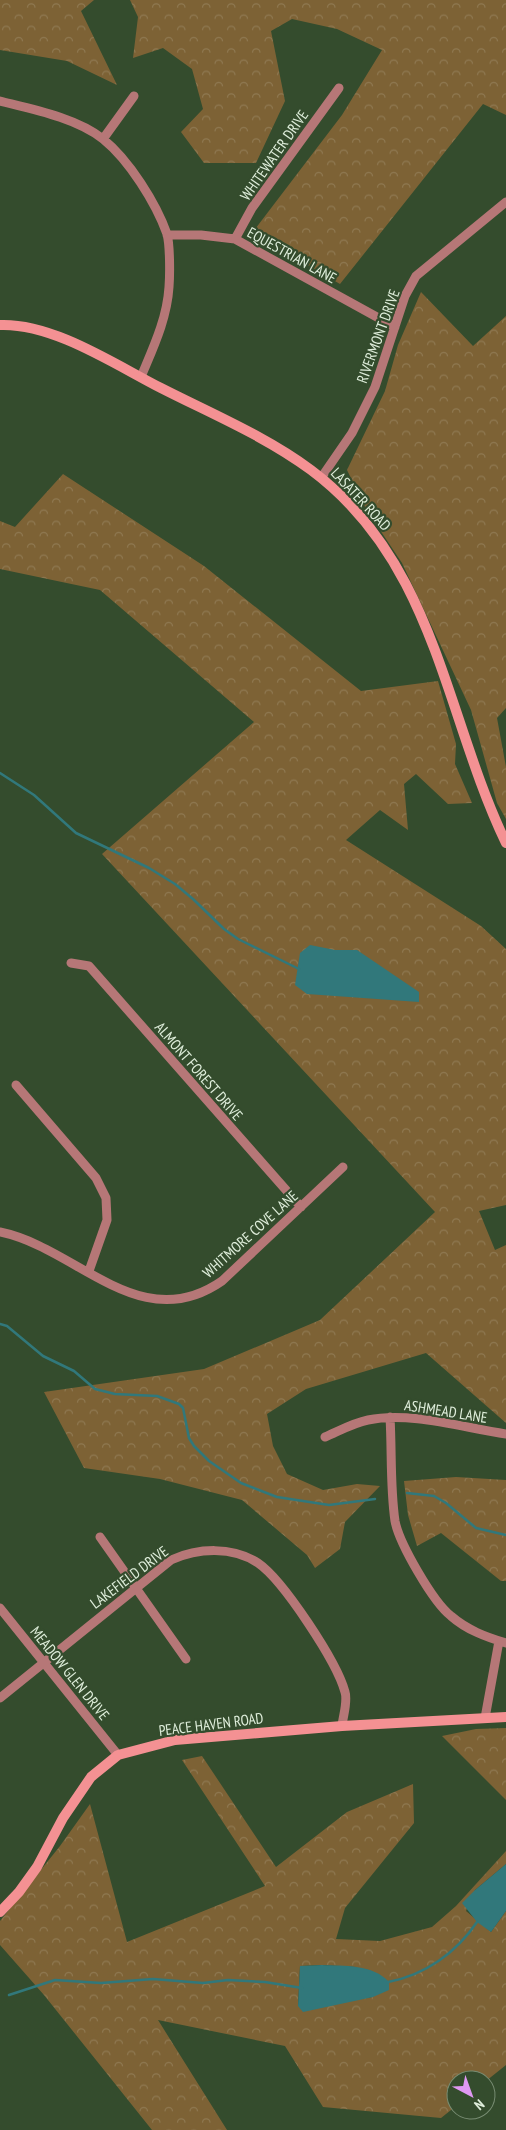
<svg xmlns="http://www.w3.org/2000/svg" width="506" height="2130" font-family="'PT Sans Narrow',sans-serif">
<defs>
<pattern id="forest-crowns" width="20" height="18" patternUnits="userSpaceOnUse" patternTransform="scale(1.25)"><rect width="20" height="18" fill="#7d6235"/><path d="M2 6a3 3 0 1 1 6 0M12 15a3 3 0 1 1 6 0" fill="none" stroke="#8f7952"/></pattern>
</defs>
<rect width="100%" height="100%" fill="#344c2d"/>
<path fill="url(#forest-crowns)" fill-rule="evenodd" d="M 0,0 L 94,0 L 81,11 L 117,85 L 67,61 L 0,50 Z
M 130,0 L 506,0 L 506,115 L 483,104 L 340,284 L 252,233 L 342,115 L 382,50 L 337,29 L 292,19 L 271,31 L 285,101 L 256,163 L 204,163 L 181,132 L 203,109 L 192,69 L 163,48 L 133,58 L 138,17 Z
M 421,292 L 473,346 L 506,316 L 506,708 L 497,718 L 506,767 L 506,819 L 497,803 L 471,710 L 402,563 L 366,509 L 347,470 L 385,391 L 398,345 Z
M 63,474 L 204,566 L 361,691 L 438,681 L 456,744 L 455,764 L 472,803 L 448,804 L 416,774 L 404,784 L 408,830 L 380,810 L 346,840 L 481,926 L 506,949 L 506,1205 L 479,1211 L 495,1250 L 506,1245 L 506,1423 L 426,1353 L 306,1389 L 267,1414 L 273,1446 L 287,1474 L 323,1490 L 357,1484 L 380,1486 L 345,1522 L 340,1549 L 315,1568 L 307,1555 L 242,1500 L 160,1479 L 84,1468 L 44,1392 L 204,1369 L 320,1320 L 435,1212 L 102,854 L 254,722 L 100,590 L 0,569 L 0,521 L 15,527 Z
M 456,1477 L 506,1480 L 506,1581 L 501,1581 L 441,1533 L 417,1546 L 408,1515 L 404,1481 Z
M 506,1728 L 506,1800 L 442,1736 L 476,1729 Z
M 202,1756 L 276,1867 L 347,1812 L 413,1784 L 414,1823 L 345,1908 L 336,1939 L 380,1941 L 432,1927 L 456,1906 L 506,1851 L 506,1864 L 475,1890 L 466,1911 L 491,1932 L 506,1911 L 506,2065 L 486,2081 L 456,2080 L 456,2106 L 441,2118 L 323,2107 L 285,2046 L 158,2020 L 227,2130 L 152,2130 L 44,1995 L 0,1945 L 0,1921 L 60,1846 L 90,1804 L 127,1942 L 265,1886 L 182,1760 ZM 322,1965 L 356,1967 L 373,1997 L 298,2006 L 300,1966 Z"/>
<path fill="#31787b" d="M 310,945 L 335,950 L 357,950 L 419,992 L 419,1002 L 307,994 L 295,985 L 300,953 Z
M 506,1864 L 506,1911 L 491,1932 L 477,1922 L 462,1903 L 475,1890 Z
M 322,1965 C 344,1966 373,1964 389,1982 L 389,1990 L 373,1997 L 303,2012 L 298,2006 L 300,1966 Z"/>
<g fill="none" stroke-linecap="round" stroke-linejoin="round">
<path stroke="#31787b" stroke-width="2.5" d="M 0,773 L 34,795 L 76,833 L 149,868 L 175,884 L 193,899 L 224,929 L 238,939 L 299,969
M 0,1324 L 7,1326 L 43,1356 L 74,1371 L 95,1389 L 115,1394 L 157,1396 L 179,1404 L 183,1408 L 189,1438 L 194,1446 L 209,1461 L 241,1483 L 277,1497 L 329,1505 L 375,1499
M 407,1493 L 434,1496 L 446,1503 L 476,1528 L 506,1535
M 388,1982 C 425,1975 456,1953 477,1922
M 9,1995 L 55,1980 L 101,1983 L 153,1979 L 203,1983 L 228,1980 L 265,1982 L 302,1988"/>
<path stroke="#b67777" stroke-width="9" d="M 0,101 C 32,109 77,118 103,139 C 129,160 156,203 167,234 C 170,245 170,274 169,287 C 167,319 153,348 141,377
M 103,139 L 134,96
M 167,235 L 201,235 L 235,239 L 395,327
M 235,239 L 252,208 L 339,88
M 321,478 L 352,433 L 375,387 L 405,296 L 416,276 L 506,202
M 71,963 L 89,966 L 301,1207
M 16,1085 L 96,1178 L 106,1198 L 107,1220 L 89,1271
M 0,1232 C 78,1248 140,1338 222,1281 L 343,1167
M 390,1417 C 392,1451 390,1487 395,1521 C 399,1543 433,1602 451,1616 C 467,1630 486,1637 506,1643
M 325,1437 C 339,1431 353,1423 368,1420 C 410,1411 464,1428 506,1434
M 100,1537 L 186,1659
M 0,1608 L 118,1755
M 0,1698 L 171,1560 C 198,1548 232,1546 258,1563 C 283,1580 337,1662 345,1692 C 348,1701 343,1716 342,1726
M 485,1718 L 499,1641"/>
<path stroke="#f49193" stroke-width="10" d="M 0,325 C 53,323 114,364 161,388 C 212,414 265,436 311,470 C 436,563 444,714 506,843
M 0,1912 L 19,1892 L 37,1867 L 63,1818 L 91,1777 L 118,1755 L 175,1740 L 342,1726 L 506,1717"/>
</g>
<g text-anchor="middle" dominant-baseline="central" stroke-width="4.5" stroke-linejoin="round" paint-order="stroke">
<g font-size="15" fill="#dfeedb" stroke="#344c2d">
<text transform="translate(274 155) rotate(-55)">WHITEWATER DRIVE</text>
<text transform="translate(292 255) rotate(29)">EQUESTRIAN LANE</text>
<text transform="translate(378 336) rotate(-70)">RIVERMONT DRIVE</text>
<text transform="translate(361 499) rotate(47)">LASATER ROAD</text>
<text transform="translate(199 1071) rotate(49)">ALMONT FOREST DRIVE</text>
<text transform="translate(250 1234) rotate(-42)">WHITMORE COVE LANE</text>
<text transform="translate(446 1411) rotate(9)">ASHMEAD LANE</text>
<text transform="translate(129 1577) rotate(-37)">LAKEFIELD DRIVE</text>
<text transform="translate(70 1673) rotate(51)">MEADOW GLEN DRIVE</text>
<text transform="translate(211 1724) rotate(-7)">PEACE HAVEN ROAD</text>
</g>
</g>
<g transform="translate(471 2095) rotate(139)"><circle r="24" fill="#344c2d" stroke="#788d73"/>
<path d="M0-4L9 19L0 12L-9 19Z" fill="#df98f2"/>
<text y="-8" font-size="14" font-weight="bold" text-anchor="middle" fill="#dfeedb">N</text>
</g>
</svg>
